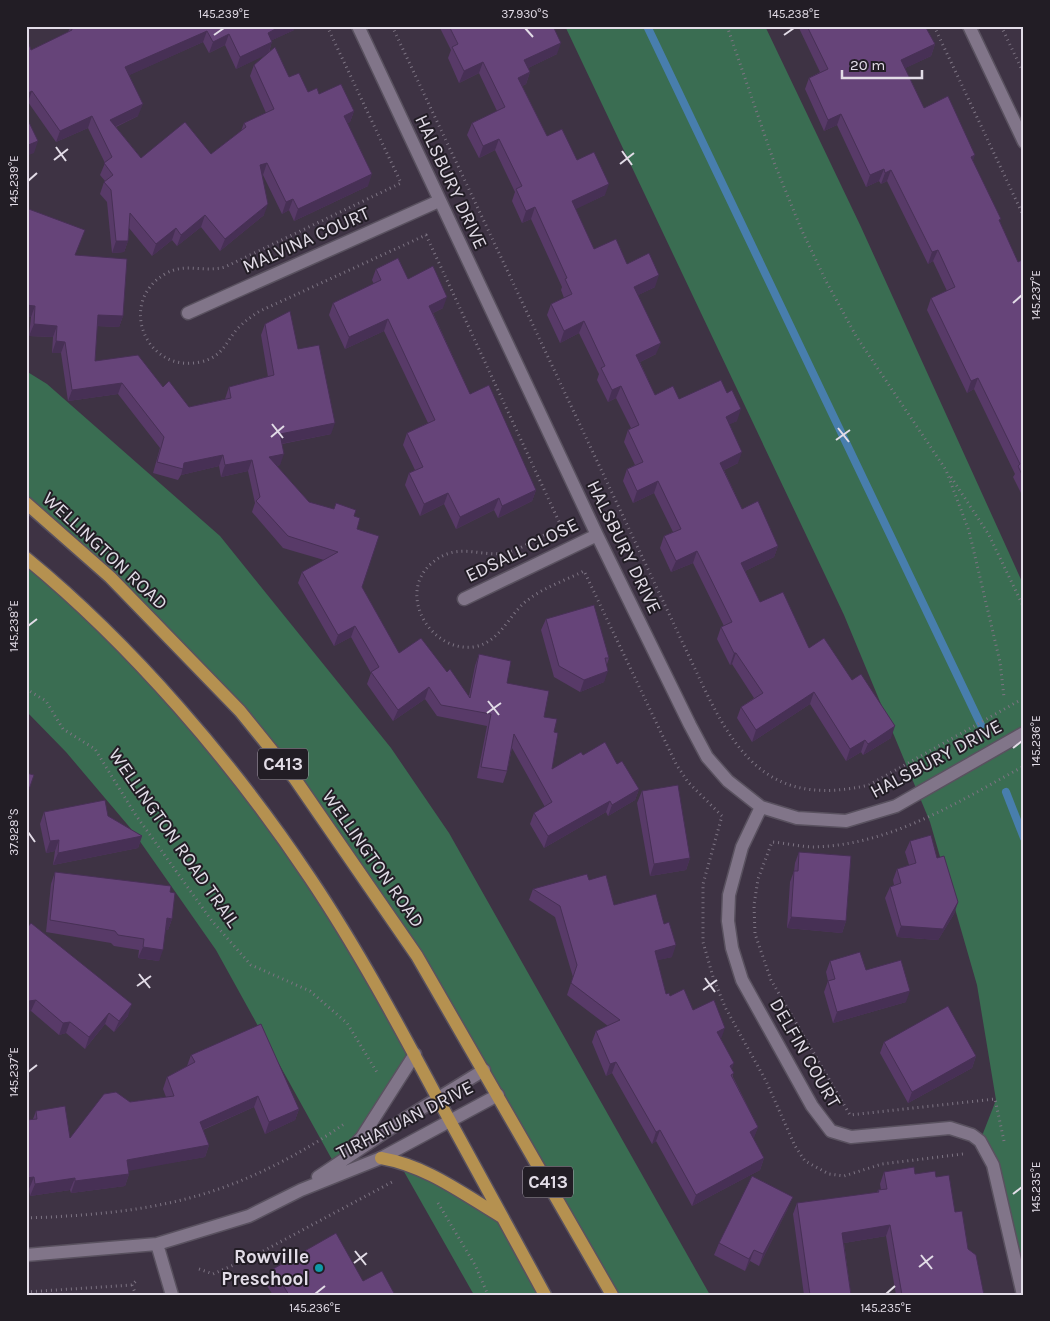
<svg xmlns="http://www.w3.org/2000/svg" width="1050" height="1321" font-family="Karla,sans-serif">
<rect width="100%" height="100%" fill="#3e3344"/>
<path fill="#3a6d52" d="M 565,26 L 765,26 L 861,227 L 1024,586 L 1024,1295 L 993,1165 L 980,1141 L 996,1100 L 977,985 L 930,822 L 844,615 Z
M 26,371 L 47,384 L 220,536 L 391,748 L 449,833 L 710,1295 L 609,1295 L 417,956 L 240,711 L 26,503 Z
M 26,558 L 115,639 L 248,790 L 415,1054 L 335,1165 L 216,950 L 132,830 L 66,752 L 26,711 Z
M 398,1161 L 502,1217 L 545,1295 L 474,1295 Z"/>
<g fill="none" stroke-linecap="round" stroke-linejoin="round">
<path stroke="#487ead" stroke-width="8" d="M 647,26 L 981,725
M 1006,792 L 1024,838"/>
<defs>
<path id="street" d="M 358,26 L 597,535 L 690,725 L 707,757 L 728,781 L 761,807 L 797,818 L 846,821 L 896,806 L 1024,733
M 969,26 L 1024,142
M 188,313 L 439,201
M 464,599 L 597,535
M 761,807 L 742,847 L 729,895 L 728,921 L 732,948 L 742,980 L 812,1106 L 831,1131 L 851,1137 L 950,1128 L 972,1135 L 980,1141 L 993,1165 L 1023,1295
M 351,1149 L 362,1137 L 415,1054
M 318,1177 L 406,1118 L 484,1070
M 157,1244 L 172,1295
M 26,1255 L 157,1244 L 249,1216 L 301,1190 L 381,1158 L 498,1095"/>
<path id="primary" d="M 26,503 L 110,577 L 176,645 L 240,711 L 295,779 L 417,956 L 612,1295
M 26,558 C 132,645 234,764 310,878 C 357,948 398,1024 438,1099 C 473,1164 509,1229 545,1295
M 381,1158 C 427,1166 463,1194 502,1217"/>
</defs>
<use href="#street" stroke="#59515f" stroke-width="15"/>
<use href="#primary" stroke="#59515f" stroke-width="15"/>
<path stroke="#7d7483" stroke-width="3" stroke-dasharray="1 4" stroke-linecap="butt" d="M 327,26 L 401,183 L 225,267 C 204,273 185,262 165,274 C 116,303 147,374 200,362 C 223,357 225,343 238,328 C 245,321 252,316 260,311 L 426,235 L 561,526 L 518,549
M 392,26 L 704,688 C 741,765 778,806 869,785 L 1024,698
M 727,26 L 775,165 L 802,231 L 826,281 L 856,336 L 946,470 L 969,531 L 1000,662 L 1004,697
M 934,26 L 1024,217
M 1001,26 L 1024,74
M 951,477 L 989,535 L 1024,608
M 512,551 C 484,561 460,539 432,563 C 396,593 430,652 473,647 C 501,643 509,613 529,599 C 545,587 566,580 584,571 L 676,764 L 688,782 L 722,816 L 703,884 L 703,942 L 713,977 L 725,1007 L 766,1081 L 795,1146 L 805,1161 L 829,1174 L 844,1176 L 882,1164 L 963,1154
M 26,689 L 46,701 L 63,729 L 95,749 L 135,814 L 212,921 L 251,965 L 310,991 L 347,1023 L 378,1074
M 26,881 L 26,904
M 1004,1141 L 995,1099 L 850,1115 L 771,980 L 755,934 L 754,905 L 758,879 L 772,842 C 786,843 801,847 814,847 C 891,845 958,802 1024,766
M 438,1203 L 475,1265 L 488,1295
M 26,1218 C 82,1216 139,1212 193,1197 C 245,1183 300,1155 344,1124
M 199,1269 L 213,1274 L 254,1256 L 392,1182
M 132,1285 L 136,1295
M 26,1292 L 132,1285 L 137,1280"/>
<use href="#street" stroke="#817589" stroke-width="12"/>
<use href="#primary" stroke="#b59150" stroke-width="12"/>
</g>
<path fill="#583a68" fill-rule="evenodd" d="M 71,26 L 294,30 L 272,40 L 269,53 L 289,77 L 308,92 L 319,94 L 354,111 L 350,122 L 347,123 L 368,186 L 294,221 L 289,210 L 282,214 L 263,175 L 262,175 L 264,215 L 220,251 L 201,227 L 177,246 L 172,240 L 152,256 L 129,228 L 128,241 L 124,252 L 112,253 L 107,202 L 100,194 L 104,182 L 105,181 L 100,175 L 105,163 L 88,128 L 56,142 L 28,102 L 26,103 L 26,46 L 31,50 L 68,32 ZM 203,42 L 209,53 L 225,45 L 236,69 L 267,54 L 254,65 L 250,76 L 266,113 L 244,123 L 241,131 L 211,154 L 141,158 L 116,127 L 138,116 L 129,75 Z
M 439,26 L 553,26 L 557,54 L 528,68 L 530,72 L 526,84 L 522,86 L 547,136 L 577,160 L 605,195 L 575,209 L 594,249 L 627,264 L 655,287 L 638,295 L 656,354 L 640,362 L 655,395 L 679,399 L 737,421 L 729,424 L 738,463 L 724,470 L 742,509 L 778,546 L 774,557 L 745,571 L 760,602 L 809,648 L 852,680 L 891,738 L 863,755 L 861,752 L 846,761 L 810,704 L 752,742 L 737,718 L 741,707 L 754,698 L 732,664 L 730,665 L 717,639 L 721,627 L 724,626 L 693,563 L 671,572 L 660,548 L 664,536 L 673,532 L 654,493 L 633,503 L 623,481 L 627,469 L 635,465 L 624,442 L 628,430 L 631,428 L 616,398 L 608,402 L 597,380 L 599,374 L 579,333 L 560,343 L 547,315 L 551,304 L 564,298 L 561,290 L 562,287 L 531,219 L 522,223 L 512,201 L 515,192 L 495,150 L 479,158 L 467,135 L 472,123 L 497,111 L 479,73 L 459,83 L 448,58 L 451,50 Z
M 798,26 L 925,26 L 935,44 L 931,56 L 905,68 L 924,108 L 973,162 L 1018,262 L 1024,259 L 1024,499 L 1013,477 L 1015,474 L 974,389 L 967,393 L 927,310 L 931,298 L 947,291 L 933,261 L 928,264 L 887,181 L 881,184 L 879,181 L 866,187 L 837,125 L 824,131 L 805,89 L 809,78 L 820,72 Z
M 26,208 L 76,255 L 123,316 L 119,327 L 97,326 L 95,361 L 163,387 L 189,407 L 225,399 L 229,387 L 268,377 L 261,335 L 265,324 L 298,349 L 331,434 L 282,444 L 280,465 L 276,466 L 309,502 L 354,516 L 357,529 L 362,587 L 399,653 L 447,672 L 469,696 L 475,666 L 479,654 L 507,683 L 544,717 L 554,732 L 552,769 L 583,755 L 617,764 L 639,789 L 635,800 L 608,816 L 606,812 L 544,848 L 530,824 L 534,813 L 545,807 L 512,748 L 507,771 L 503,783 L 477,778 L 487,726 L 437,716 L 425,699 L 393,721 L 367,684 L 371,673 L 351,637 L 334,646 L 298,583 L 302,572 L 324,560 L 283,548 L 252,512 L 255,503 L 248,471 L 221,477 L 219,466 L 181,475 L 178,480 L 153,473 L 160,448 L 118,394 L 68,401 L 61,353 L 52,353 L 53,337 L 29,336 L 31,317 L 26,317 Z
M 376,269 L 408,279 L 443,308 L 433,313 L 470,394 L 536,490 L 532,501 L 498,518 L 494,510 L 456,529 L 444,504 L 420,516 L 405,485 L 409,473 L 415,470 L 403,445 L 407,433 L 428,423 L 384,331 L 345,349 L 329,315 L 333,303 L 374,284 L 372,280 Z
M 546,619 L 609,658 L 607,664 L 604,682 L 580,692 L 554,677 L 541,630 Z
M 642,791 L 690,858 L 686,870 L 650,876 L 637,803 Z
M 44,812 L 108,816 L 142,836 L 138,848 L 53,865 L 55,851 L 46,853 L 40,824 Z
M 910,841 L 937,858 L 958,902 L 954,914 L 938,940 L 897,937 L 885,898 L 890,887 L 894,885 L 893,880 L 897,869 L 909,865 L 905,852 Z
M 799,852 L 846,921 L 842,933 L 787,928 L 790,882 L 794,871 L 795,863 Z
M 55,872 L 170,892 L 172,919 L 168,930 L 165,930 L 159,961 L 138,958 L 139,950 L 114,946 L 111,943 L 46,932 L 51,884 Z
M 589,880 L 614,905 L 672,957 L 657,960 L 666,994 L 693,1010 L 721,1040 L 732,1070 L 733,1077 L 758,1127 L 753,1139 L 764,1158 L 760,1170 L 692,1206 L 656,1141 L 652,1144 L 612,1073 L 606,1076 L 592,1042 L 596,1031 L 608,1026 L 567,995 L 573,977 L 555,917 L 529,900 L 533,889 Z
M 26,929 L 128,1016 L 114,1032 L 105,1024 L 85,1049 L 66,1033 L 59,1035 L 31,1011 L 26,1012 Z
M 830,961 L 906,1002 L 833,1023 L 824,992 L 828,981 L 826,972 Z
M 884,1042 L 976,1056 L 972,1068 L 908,1103 L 880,1053 Z
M 191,1055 L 299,1109 L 295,1120 L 265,1134 L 254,1107 L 203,1130 L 209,1145 L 205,1157 L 128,1170 L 129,1174 L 125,1186 L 71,1193 L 70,1190 L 30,1196 L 29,1189 L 33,1119 L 36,1111 L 70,1138 L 130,1102 L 166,1097 L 163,1089 L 167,1077 L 187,1066 Z
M 884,1172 L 915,1174 L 936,1177 L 955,1212 L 984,1295 L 896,1295 L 886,1236 L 844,1243 L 851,1295 L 804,1295 L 793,1214 L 797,1203 L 877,1193 L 878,1190 L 881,1190 L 880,1184 Z
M 788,1208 L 759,1266 L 750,1261 L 745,1271 L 714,1255 L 719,1243 Z
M 273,1269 L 363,1281 L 395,1295 L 273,1295 L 267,1286 Z"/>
<path fill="#473055" d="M 281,26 L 295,26 L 294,30 L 264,44 L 268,33 Z
M 207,31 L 203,42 L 121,79 L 125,67 Z
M 229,34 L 225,45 L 209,53 L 213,42 Z
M 272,42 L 268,54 L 236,69 L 240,57 Z
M 561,43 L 557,54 L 520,72 L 524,60 Z
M 935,44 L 931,56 L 897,72 L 901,60 Z
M 483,62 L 479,73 L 459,83 L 464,71 Z
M 530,72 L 526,84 L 514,90 L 518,78 Z
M 32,91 L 28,102 L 26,103 L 26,94 Z
M 143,104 L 138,116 L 106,131 L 110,120 Z
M 354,111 L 350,122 L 339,127 L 344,116 Z
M 841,114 L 837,125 L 824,131 L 828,120 Z
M 92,116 L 88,128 L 56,142 L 60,131 Z
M 499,139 L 495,150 L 479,158 L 483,146 Z
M 38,141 L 34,153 L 26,156 L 26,146 Z
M 975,155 L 971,167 L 971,157 Z
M 267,163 L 263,175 L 256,177 L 260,165 Z
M 884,169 L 879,181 L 866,187 L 870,175 Z
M 891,170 L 887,181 L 881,184 L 885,173 Z
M 372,174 L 368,186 L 294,221 L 298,209 Z
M 609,184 L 605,195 L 568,213 L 572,201 Z
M 293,199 L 289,210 L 282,214 L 286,202 Z
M 268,204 L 264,215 L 220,251 L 225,239 Z
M 535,207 L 531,219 L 522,223 L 526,211 Z
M 205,215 L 201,227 L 177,246 L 181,235 Z
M 176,228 L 172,240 L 152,256 L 156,244 Z
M 116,241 L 128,241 L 124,252 L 112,253 Z
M 938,250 L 933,261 L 928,264 L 932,252 Z
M 659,275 L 655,287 L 630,299 L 634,287 Z
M 447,297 L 443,308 L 425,317 L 429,306 Z
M 26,305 L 35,306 L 31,317 L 26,317 Z
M 98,315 L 123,316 L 119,327 L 94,326 Z
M 388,319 L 384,331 L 345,349 L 349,337 Z
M 584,321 L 579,333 L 560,343 L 564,331 Z
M 34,324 L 57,326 L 53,337 L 29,336 Z
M 56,341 L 65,342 L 61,353 L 52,353 Z
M 661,343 L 656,354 L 632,366 L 636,355 Z
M 978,378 L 974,389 L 967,393 L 971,381 Z
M 122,383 L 118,394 L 68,401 L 72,390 Z
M 621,386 L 616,398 L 608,402 L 612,390 Z
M 741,409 L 737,421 L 722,428 L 726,417 Z
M 335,423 L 331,434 L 275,445 L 280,434 Z
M 742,452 L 738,463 L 716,474 L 720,463 Z
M 284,454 L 280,465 L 264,469 L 269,457 Z
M 223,455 L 219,466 L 181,475 L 184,463 Z
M 252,460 L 248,471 L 221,477 L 225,465 Z
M 658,481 L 654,493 L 633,503 L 637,491 Z
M 536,490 L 532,501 L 498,518 L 502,506 Z
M 448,493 L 444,504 L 420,516 L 424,504 Z
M 499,498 L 494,510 L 456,529 L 460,517 Z
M 778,546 L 774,557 L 737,575 L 741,563 Z
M 697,551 L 693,563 L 671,572 L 676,561 Z
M 355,626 L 351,637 L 334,646 L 338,635 Z
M 734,653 L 736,653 L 732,664 L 730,665 Z
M 608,671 L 604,682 L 580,692 L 584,680 Z
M 429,687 L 425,699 L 393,721 L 398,710 Z
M 814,692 L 810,704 L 752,742 L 756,730 Z
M 895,726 L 891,738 L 863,755 L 868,744 Z
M 865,740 L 861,752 L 846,761 L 850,749 Z
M 639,789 L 635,800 L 608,816 L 612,805 Z
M 610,801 L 606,812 L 544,848 L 548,836 Z
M 142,836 L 138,848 L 53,865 L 58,853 Z
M 59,840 L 55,851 L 46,853 L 50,841 Z
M 690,858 L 686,870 L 650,876 L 654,864 Z
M 958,902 L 954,914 L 938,940 L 897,937 L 901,926 Z
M 791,917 L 846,921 L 842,933 L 787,928 Z
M 167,918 L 172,919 L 168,930 L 163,930 Z
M 676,945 L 672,957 L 651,962 L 655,951 Z
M 143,947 L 163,950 L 159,961 L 138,958 Z
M 910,991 L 906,1002 L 833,1023 L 837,1012 Z
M 36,1000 L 31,1011 L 26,1012 L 26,1008 L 29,1001 Z
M 132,1004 L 128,1016 L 114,1032 L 119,1021 Z
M 109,1013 L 105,1024 L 85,1049 L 89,1037 Z
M 70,1022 L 66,1033 L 59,1035 L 63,1023 Z
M 725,1028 L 721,1039 L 717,1032 Z
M 976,1056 L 972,1068 L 908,1103 L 912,1092 Z
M 616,1062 L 612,1073 L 606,1076 L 610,1064 Z
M 734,1063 L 730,1075 L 730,1066 Z
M 258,1096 L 254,1107 L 195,1133 L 200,1122 Z
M 299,1109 L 295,1120 L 265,1134 L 269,1122 Z
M 758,1127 L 754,1138 L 745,1143 L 750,1132 Z
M 660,1130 L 656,1141 L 652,1144 L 656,1132 Z
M 209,1145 L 205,1157 L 123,1172 L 127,1160 Z
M 764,1158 L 760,1170 L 692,1206 L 696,1195 Z
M 129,1174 L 125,1186 L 71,1193 L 75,1181 Z
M 34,1177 L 29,1189 L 26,1189 L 26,1178 Z
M 75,1178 L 70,1190 L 30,1196 L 35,1184 Z
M 793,1197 L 788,1208 L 759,1266 L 763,1254 Z
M 890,1225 L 886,1236 L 838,1244 L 842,1233 Z
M 754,1250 L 750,1261 L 745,1271 L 749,1259 Z"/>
<path fill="#664479" stroke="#473055" d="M 71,26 L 281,26 L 268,33 L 272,42 L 240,57 L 229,34 L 213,42 L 207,31 L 125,67 L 143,104 L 110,120 L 141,158 L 185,122 L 211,154 L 246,127 L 244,123 L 274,109 L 254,65 L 275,47 L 289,77 L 299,73 L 308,92 L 317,88 L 319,94 L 341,84 L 354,111 L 344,116 L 372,174 L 298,209 L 293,199 L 286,202 L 267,163 L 260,165 L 268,204 L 225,239 L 205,215 L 181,235 L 176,228 L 156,244 L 130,213 L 128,241 L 116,241 L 111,190 L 104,182 L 113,175 L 104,163 L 112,157 L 92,116 L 60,131 L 32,91 L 26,94 L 26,46 L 29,44 L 31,50 L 72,30 Z
M 449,26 L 553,26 L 561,43 L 524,60 L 530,72 L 518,78 L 547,136 L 562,129 L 577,160 L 594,152 L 609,184 L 572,201 L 594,249 L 616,239 L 627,264 L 649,253 L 659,275 L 634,287 L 661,343 L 636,355 L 655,395 L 673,386 L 679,399 L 721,380 L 727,393 L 732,390 L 741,409 L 726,417 L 742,452 L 720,463 L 742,509 L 758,501 L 778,546 L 741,563 L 760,602 L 783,592 L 809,648 L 824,638 L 852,680 L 861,674 L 895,726 L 868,744 L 865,740 L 850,749 L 814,692 L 756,730 L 741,707 L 763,693 L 736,653 L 734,653 L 721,627 L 732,622 L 697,551 L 676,561 L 664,536 L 681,529 L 658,481 L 637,491 L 627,469 L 643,462 L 628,430 L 639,425 L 621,386 L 612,390 L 601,368 L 605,366 L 584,321 L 564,331 L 551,304 L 572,294 L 565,279 L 567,278 L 535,207 L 526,211 L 516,189 L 522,186 L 499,139 L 483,146 L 472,123 L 505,107 L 483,62 L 464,71 L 452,47 L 458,44 Z
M 807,26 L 925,26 L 935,44 L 901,60 L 924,108 L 948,96 L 975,155 L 971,157 L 1001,219 L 999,220 L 1018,262 L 1024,259 L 1024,479 L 1018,466 L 1020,464 L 978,378 L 971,381 L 931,298 L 955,287 L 938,250 L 932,252 L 891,170 L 885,173 L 884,169 L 870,175 L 841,114 L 828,120 L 809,78 L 828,69 Z
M 26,116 L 38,141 L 26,146 Z
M 26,208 L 85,230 L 75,255 L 127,259 L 123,316 L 98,315 L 95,361 L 138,355 L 163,387 L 169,381 L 189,407 L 231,398 L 229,387 L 274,375 L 265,324 L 290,311 L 298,349 L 319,345 L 335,423 L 280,434 L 284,454 L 269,457 L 309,502 L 334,509 L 336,503 L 356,510 L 354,516 L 360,518 L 357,529 L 379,536 L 362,587 L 399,653 L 421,638 L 447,672 L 450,669 L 470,698 L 479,654 L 511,661 L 507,683 L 549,691 L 544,717 L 557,719 L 554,732 L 558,733 L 552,769 L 581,752 L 583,755 L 605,742 L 617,764 L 622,761 L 639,789 L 612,805 L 610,801 L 548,836 L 534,813 L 552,802 L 514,734 L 507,771 L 481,767 L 491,714 L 441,705 L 429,687 L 398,710 L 371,672 L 379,667 L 355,626 L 338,635 L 302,572 L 338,552 L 288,536 L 256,501 L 260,497 L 252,460 L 225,465 L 223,455 L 184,463 L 183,469 L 157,462 L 164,437 L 122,383 L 72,390 L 65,342 L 56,341 L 57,326 L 34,324 L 35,306 L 26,305 L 28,262 L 26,261 Z
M 398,258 L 408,279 L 433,266 L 447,297 L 429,306 L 470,394 L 489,385 L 536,490 L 502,506 L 499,498 L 460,517 L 448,493 L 424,504 L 409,473 L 423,467 L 407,433 L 435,420 L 388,319 L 349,337 L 333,303 L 381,280 L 376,269 Z
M 594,605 L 609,658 L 605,658 L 608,671 L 584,680 L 559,666 L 546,619 Z
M 26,773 L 34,775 L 26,798 Z
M 678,785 L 690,858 L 654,864 L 642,791 Z
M 105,800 L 108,816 L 142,836 L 58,853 L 59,840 L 50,841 L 44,812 Z
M 931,835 L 937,858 L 944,856 L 958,902 L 943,929 L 901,926 L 890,887 L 901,883 L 897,869 L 916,863 L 910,841 Z
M 799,852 L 851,856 L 846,921 L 791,917 L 794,871 L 798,871 Z
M 55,872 L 171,886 L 170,892 L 175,893 L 172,919 L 167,918 L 163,950 L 143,947 L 144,939 L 118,935 L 115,931 L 50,920 Z
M 587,874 L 589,880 L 606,875 L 614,905 L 656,894 L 664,924 L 669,922 L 676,945 L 655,951 L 666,994 L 669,993 L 670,996 L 684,989 L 693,1010 L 714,1000 L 725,1028 L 717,1032 L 734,1063 L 730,1066 L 734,1073 L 731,1075 L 758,1127 L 750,1132 L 764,1158 L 696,1195 L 660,1130 L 656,1132 L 616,1062 L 610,1064 L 596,1031 L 620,1020 L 571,983 L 577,965 L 560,906 L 533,889 Z
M 31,923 L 132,1004 L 119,1021 L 109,1013 L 89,1037 L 70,1022 L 63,1023 L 36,1000 L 29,1001 L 26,999 L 26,929 Z
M 860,952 L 866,970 L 901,960 L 910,991 L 837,1012 L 828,981 L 835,979 L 830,961 Z
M 948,1006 L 976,1056 L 912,1092 L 884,1042 Z
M 261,1024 L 299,1109 L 269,1122 L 258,1096 L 200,1122 L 209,1145 L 127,1160 L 129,1174 L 75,1181 L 75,1178 L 35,1184 L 34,1177 L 26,1178 L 26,1120 L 37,1119 L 36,1111 L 65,1106 L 70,1138 L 104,1094 L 116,1092 L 130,1102 L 174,1096 L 167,1077 L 195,1062 L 191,1055 Z
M 914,1167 L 915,1174 L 935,1171 L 936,1177 L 949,1175 L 955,1212 L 962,1211 L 968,1249 L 976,1255 L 984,1295 L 902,1295 L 890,1225 L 842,1233 L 851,1295 L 810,1295 L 797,1203 L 879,1192 L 878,1190 L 887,1189 L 884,1172 Z
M 752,1176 L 793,1197 L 763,1254 L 754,1250 L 749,1259 L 719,1243 Z
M 336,1233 L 363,1281 L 382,1271 L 395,1295 L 289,1295 L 273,1269 Z"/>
<path fill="none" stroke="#e2dce7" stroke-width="2" d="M 525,28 L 533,37M 214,35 L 224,28M 784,35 L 794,28M 56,147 L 66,161M 622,151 L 632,165M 54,160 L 68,149M 620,164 L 634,153M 28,181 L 37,173M 1013,303 L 1022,295M 272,424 L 283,438M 838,428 L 849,442M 271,437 L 284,426M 836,440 L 850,430M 28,626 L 37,619M 488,701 L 499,715M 487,713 L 501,703M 1013,748 L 1022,741M 28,832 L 35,842M 139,974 L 150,988M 705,978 L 715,992M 137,986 L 151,976M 703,990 L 717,980M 28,1072 L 37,1065M 1013,1194 L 1022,1187M 355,1251 L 366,1265M 921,1255 L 932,1269M 354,1263 L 367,1253M 919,1267 L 933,1256M 315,1294 L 325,1286M 886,1294 L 895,1286"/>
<circle fill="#0f9aa8" stroke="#221d25" stroke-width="2" cx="319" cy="1268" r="5"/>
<g text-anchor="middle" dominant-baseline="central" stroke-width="4" stroke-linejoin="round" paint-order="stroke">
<g fill="#221d25" stroke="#a8a3ad" stroke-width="1">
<rect x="258" y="748.5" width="50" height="31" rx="4"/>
<rect x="523" y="1166.5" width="50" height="31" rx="4"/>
</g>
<g font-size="18" font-weight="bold" fill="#e2dce7">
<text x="283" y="764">C413</text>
<text x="548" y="1182">C413</text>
</g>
<g font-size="19" fill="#e2dce7" stroke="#221d25">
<text transform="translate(451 182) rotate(65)">HALSBURY DRIVE</text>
<text transform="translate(306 240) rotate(-24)">MALVINA COURT</text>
<text transform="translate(624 547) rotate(64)">HALSBURY DRIVE</text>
<text transform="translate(522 550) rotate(-26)">EDSALL CLOSE</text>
<text transform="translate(105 551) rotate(43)">WELLINGTON ROAD</text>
<text transform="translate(936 759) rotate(-28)">HALSBURY DRIVE</text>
<text transform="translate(174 838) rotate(55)">WELLINGTON ROAD TRAIL</text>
<text transform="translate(373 859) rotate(55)">WELLINGTON ROAD</text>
<text transform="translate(805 1053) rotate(60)">DELFIN COURT</text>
<text transform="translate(405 1120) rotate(-27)">TIRHATUAN DRIVE</text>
</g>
<g font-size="19" font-weight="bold" fill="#e2dce7" stroke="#221d25" text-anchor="end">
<text x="309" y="1257">Rowville<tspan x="309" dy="22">Preschool</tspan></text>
</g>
</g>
<rect width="1050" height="1321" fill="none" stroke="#221d25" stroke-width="55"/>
<path d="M842 70v8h80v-8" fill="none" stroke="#e2dce7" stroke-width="2.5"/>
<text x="850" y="70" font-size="15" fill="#e2dce7" stroke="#221d25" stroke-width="4" paint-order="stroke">20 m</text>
<rect x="28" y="28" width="994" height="1266" fill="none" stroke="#e2dce7" stroke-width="2"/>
<g font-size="12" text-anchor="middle" fill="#e2dce7">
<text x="224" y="18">145.239°E</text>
<text x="525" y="18">37.930°S</text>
<text x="794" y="18">145.238°E</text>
<text transform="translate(14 181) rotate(-90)" y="4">145.239°E</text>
<text transform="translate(1036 295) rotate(-90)" y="4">145.237°E</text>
<text transform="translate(14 626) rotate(-90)" y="4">145.238°E</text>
<text transform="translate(1036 741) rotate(-90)" y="4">145.236°E</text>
<text transform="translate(14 832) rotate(-90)" y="4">37.928°S</text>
<text transform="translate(14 1072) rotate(-90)" y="4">145.237°E</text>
<text transform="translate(1036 1187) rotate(-90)" y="4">145.235°E</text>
<text x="315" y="1312">145.236°E</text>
<text x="886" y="1312">145.235°E</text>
</g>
</svg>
